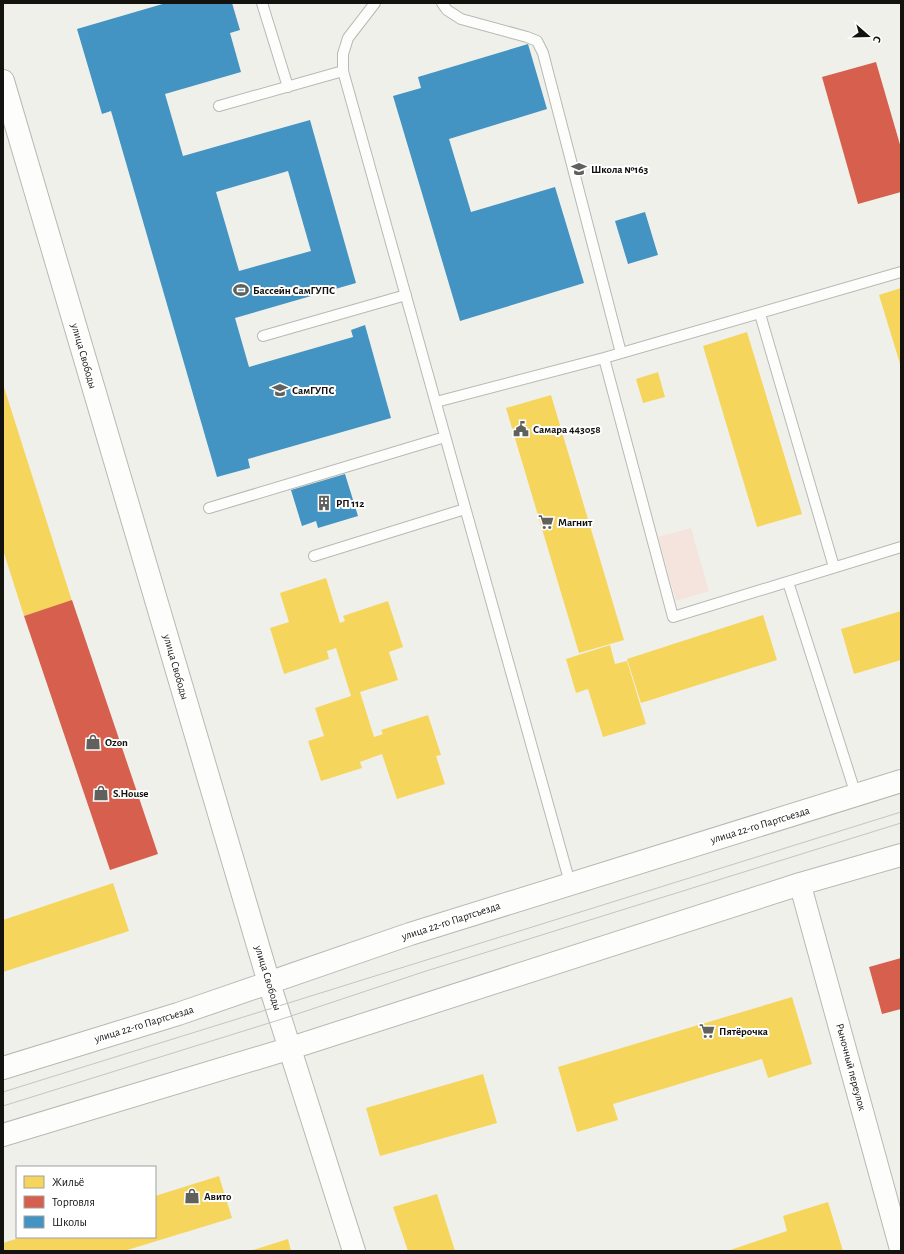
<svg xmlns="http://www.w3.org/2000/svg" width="904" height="1254" font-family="'Alegreya Sans',sans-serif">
<rect width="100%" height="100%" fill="#f0f0ea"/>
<path fill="#f4e4dd" d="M 691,528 L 709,591 L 676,601 L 658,537 Z"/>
<path fill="#f6d55c" d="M 901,288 L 901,367 L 879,295 Z
M 747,332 L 802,514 L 757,527 L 703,346 Z
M 658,372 L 665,397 L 643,403 L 636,379 Z
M 3,384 L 72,601 L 24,616 L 3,550 Z
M 551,395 L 624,640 L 579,653 L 506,408 Z
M 326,578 L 340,623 L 345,621 L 343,616 L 388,601 L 403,647 L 389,652 L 398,680 L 360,692 L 374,737 L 383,734 L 381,730 L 428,715 L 441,755 L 436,756 L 445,784 L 397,799 L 382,754 L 360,762 L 362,768 L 321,781 L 308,741 L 324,736 L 315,708 L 351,696 L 336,648 L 327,651 L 329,659 L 284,674 L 270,628 L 289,622 L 280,593 Z
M 901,611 L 901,660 L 854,674 L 841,629 Z
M 763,615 L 777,660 L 641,703 L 627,659 Z
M 610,645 L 615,664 L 627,661 L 646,724 L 603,737 L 588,689 L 576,693 L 566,659 Z
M 113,883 L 129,931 L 3,972 L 3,920 Z
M 792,997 L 812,1064 L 768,1078 L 762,1059 L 613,1104 L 618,1120 L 577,1132 L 558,1067 Z
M 483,1074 L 497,1123 L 380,1156 L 366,1108 Z
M 219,1176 L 232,1218 L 124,1251 L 3,1251 L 3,1243 L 22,1237 L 155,1237 L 155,1196 Z
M 437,1194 L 455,1251 L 408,1251 L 393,1207 Z
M 828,1202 L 843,1251 L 727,1251 L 787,1231 L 783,1216 Z
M 288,1239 L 291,1251 L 250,1251 Z"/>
<path fill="#d6604d" d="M 876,62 L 901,148 L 901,192 L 858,204 L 822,77 Z
M 72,600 L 158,854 L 110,870 L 24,616 Z
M 901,958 L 901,1009 L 882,1014 L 869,967 Z"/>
<path fill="#4393c3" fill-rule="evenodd" d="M 166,3 L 232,3 L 240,30 L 230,33 L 241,72 L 165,94 L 183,156 L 310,120 L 356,283 L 235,318 L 249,367 L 353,337 L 351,330 L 365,325 L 391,418 L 248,459 L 250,468 L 217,477 L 111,111 L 102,114 L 77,29 ZM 288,171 L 311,251 L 239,271 L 216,192 Z
M 528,44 L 547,109 L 449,139 L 471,212 L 555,187 L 584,283 L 460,321 L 393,96 L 421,88 L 418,77 Z
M 645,212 L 658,255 L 628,264 L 615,221 Z
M 345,474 L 358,516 L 318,528 L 316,521 L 302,526 L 291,490 Z"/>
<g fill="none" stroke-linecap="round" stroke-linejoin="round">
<defs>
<path id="lane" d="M 262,3 L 288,87
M 375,3 L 348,38 L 343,54 L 343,71 L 570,883
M 442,3 L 447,10 L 461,19 L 527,37 L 537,41 L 543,53 L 621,353
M 219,106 L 343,71
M 760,314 L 834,567
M 263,336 L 406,295
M 604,358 L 673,617 L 901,547
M 436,402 L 604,358 L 901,272
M 209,508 L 445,437
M 314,556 L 465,509
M 788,582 L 856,795"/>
<path id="street" d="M 800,884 L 901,1251"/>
<path id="secondary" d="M 3,81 L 269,983 L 354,1251
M 3,1068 L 178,1014 L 410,934 L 901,781
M 3,1135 L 291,1048 L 800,884 L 901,855"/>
</defs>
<use href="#lane" stroke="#b8b8b4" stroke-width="12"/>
<use href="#street" stroke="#b8b8b4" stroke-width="23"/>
<use href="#secondary" stroke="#b8b8b4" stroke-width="24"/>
<use href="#lane" stroke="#fdfdfc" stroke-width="10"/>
<use href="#street" stroke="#fdfdfc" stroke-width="21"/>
<use href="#secondary" stroke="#fdfdfc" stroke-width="22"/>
<path stroke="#c4c4c2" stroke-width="1" d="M 3,1092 L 901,812
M 3,1106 L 282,1019 L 423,972 L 901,823"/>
</g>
<defs>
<symbol id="school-bare" viewBox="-9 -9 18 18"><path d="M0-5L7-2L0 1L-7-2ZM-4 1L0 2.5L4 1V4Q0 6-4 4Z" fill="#60605c" stroke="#fff" stroke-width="2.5" paint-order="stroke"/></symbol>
<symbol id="stadium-bare" viewBox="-9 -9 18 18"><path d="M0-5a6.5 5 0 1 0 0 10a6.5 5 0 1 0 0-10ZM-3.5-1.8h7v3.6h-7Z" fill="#60605c" stroke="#fff" stroke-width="2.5" paint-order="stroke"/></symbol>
<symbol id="university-bare" viewBox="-9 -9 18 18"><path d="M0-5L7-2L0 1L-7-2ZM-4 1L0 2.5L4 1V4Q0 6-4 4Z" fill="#60605c" stroke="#fff" stroke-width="2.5" paint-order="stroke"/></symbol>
<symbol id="civic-bare" viewBox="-9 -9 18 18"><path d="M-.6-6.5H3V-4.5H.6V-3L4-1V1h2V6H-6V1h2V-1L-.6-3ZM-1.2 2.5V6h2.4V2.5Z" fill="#60605c" stroke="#fff" stroke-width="2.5" paint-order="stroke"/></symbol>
<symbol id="building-bare" viewBox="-9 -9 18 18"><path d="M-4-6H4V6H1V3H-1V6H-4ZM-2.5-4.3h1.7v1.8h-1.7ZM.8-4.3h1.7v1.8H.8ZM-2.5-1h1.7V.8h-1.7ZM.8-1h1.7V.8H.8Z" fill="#60605c" stroke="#fff" stroke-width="2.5" paint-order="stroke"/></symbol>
<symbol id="supermarket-bare" viewBox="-9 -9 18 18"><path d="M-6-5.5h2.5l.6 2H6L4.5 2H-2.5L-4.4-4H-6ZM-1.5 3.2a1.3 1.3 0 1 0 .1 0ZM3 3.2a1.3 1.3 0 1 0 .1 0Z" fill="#60605c" stroke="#fff" stroke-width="2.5" paint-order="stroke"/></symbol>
<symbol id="shop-bare" viewBox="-9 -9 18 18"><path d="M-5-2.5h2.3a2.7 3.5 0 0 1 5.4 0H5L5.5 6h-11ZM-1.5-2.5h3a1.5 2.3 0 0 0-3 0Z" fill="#60605c" stroke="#fff" stroke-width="2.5" paint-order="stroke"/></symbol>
</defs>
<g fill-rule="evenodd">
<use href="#school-bare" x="568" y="158" width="22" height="22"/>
<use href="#stadium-bare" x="230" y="279" width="22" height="22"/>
<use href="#university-bare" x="269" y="379" width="22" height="22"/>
<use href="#civic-bare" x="510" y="418" width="22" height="22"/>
<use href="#building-bare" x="313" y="492" width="22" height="22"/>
<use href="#supermarket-bare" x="535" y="511" width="22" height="22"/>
<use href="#shop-bare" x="82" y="731" width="22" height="22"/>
<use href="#shop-bare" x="90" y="782" width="22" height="22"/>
<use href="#supermarket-bare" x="696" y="1020" width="22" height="22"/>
<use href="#shop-bare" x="181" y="1185" width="22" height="22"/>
</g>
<g text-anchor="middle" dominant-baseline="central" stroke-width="4" stroke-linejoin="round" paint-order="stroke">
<g font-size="11" font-weight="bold" fill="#13120f" stroke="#fff" text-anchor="start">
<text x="591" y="169">Школа №163</text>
<text x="253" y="290">Бассейн СамГУПС</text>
<text x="292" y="390">СамГУПС</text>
<text x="533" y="429">Самара 443058</text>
<text x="336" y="503">РП 112</text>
<text x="558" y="522">Магнит</text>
<text x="105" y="742">Ozon</text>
<text x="113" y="793">S.House</text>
<text x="719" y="1031">Пятёрочка</text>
<text x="204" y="1196">Авито</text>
</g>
<g font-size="11" fill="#13120f" stroke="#fff">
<text transform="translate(84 356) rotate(74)">улица Свободы</text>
<text transform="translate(176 667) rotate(74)">улица Свободы</text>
<text transform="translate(760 825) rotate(-17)">улица 22-го Партсъезда</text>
<text transform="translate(451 921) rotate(-18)">улица 22-го Партсъезда</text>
<text transform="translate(268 978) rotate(73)">улица Свободы</text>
<text transform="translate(144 1024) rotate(-17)">улица 22-го Партсъезда</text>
<text transform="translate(851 1067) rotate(75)">Рыночный переулок</text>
</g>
</g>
<rect width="904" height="1254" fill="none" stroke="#13120f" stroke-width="8"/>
<rect x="16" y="1166" width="140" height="72" fill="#ffffff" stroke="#a1a09f"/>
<rect x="24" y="1176" width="20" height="12" fill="#f6d55c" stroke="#a1a09f"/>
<text x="52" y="1186" font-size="12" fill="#13120f">Жильё</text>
<rect x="24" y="1196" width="20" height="12" fill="#d6604d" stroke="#a1a09f"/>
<text x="52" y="1206" font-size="12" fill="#13120f">Торговля</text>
<rect x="24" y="1216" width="20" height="12" fill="#4393c3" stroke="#a1a09f"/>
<text x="52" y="1226" font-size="12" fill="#13120f">Школы</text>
<g transform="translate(868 36) rotate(110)" stroke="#ffffff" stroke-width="3" paint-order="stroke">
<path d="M0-3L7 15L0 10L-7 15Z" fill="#13120f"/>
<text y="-6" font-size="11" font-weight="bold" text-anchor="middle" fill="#13120f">С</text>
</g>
</svg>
